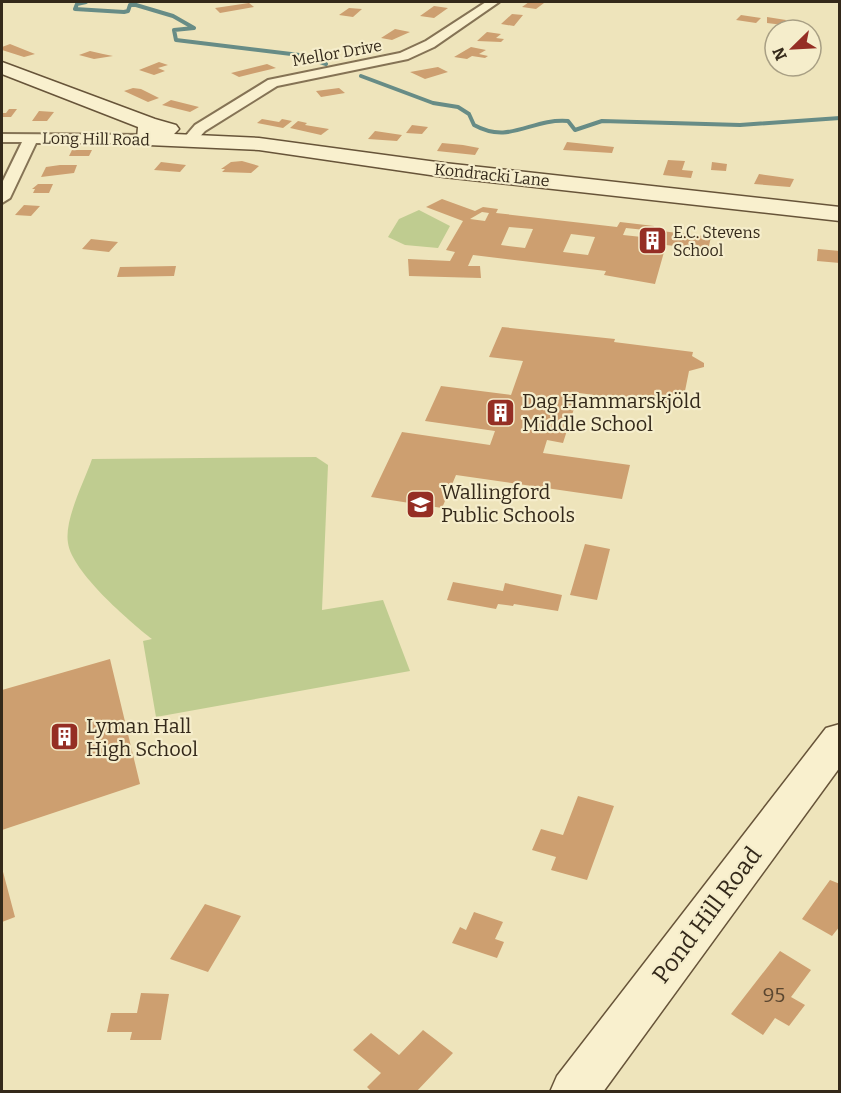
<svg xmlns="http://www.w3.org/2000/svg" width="841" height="1093" font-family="Bitter,serif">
<rect width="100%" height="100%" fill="#eee4bb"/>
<path fill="#bfcc90" d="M 419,210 L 450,226 L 438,248 L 405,245 L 388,237 L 399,219 Z
M 316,457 L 328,465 L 322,610 L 383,600 L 410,671 L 156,717 L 143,641 L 152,639 C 129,621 72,572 68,543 C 64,520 84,482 92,459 Z"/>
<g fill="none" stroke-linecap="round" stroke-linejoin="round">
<path stroke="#678c86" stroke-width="4" d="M 86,2 L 77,4 L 75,9 L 124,12 L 128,11 L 130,5 L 136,5 L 173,16 L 194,28 L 174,30 L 176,40 L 316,57 L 317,61 L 326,64
M 361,76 L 433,103 L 458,107 L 469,114 L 474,125 C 510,145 531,118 568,121 L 575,130 L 602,121 L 740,125 L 840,118"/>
</g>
<path fill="#cd9f70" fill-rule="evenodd" d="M 529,2 L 532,2 L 544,3 L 536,9 L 522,7 Z
M 249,3 L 254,7 L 220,13 L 215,8 Z
M 434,6 L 448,8 L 434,18 L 420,16 Z
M 349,8 L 362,9 L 353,17 L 339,15 Z
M 512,14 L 523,15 L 514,26 L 501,24 Z
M 741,15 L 761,18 L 756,23 L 736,20 Z
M 767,17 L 786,20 L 783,25 L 767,23 Z
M 395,29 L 410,32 L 392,40 L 381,38 Z
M 487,32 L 501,34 L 496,38 L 504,39 L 501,42 L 477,41 Z
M 10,44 L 35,54 L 24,57 L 2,50 L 2,47 Z
M 471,47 L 486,50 L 479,54 L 488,56 L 485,58 L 472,56 L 467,59 L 454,57 Z
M 90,51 L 103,54 L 113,56 L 94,59 L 79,55 Z
M 159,62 L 168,65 L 158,68 L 165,71 L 154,75 L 139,70 Z
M 267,64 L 276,68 L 239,77 L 231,73 Z
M 438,67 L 448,72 L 425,79 L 410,72 Z
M 133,88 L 141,89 L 159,98 L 148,102 L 124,91 Z
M 339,88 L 345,93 L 321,97 L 316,91 Z
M 171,100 L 199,107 L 190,112 L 162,105 Z
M 9,109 L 17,109 L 11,117 L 2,117 L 2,113 L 6,113 Z
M 39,111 L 54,112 L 47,121 L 32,121 Z
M 262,119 L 279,122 L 282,119 L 292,121 L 283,128 L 257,123 Z
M 298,121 L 307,123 L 305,125 L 329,129 L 321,135 L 290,128 Z
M 412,125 L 428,127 L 422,134 L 406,133 Z
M 375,131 L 402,135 L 397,141 L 368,139 Z
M 567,142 L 614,147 L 612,153 L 563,150 Z
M 442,143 L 463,145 L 479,148 L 475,155 L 437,151 Z
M 72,150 L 92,150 L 89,156 L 69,156 Z
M 668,160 L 685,161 L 682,170 L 693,171 L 691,178 L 663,175 Z
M 242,161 L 259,166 L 251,173 L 222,172 L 225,169 L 221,169 L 231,162 Z
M 161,162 L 186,165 L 180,172 L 154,170 Z
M 712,162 L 727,164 L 726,171 L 711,170 Z
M 60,165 L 77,165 L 74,173 L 41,177 L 46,167 Z
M 759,174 L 794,179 L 790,187 L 754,184 Z
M 38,184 L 53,184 L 49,193 L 33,193 L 35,189 L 32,189 Z
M 442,199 L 475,211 L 483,207 L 498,209 L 496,213 L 617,227 L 620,222 L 654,226 L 653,230 L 711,237 L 708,250 L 666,245 L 655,284 L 604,275 L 606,271 L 473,255 L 468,266 L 480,266 L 481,278 L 409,276 L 408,259 L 450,261 L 455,252 L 446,250 L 463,221 L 426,207 ZM 482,212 L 489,213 L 485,221 L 470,219 ZM 509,227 L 533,229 L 525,248 L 501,245 ZM 626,228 L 645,230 L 642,237 L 623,235 ZM 571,234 L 595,237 L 588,255 L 563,252 Z
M 24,205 L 40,206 L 31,216 L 15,215 Z
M 91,239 L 118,242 L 109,252 L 82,249 Z
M 818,249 L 840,251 L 840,263 L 817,261 Z
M 176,266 L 174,276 L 117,277 L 120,267 Z
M 502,327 L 615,339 L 614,342 L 693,352 L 692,356 L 704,363 L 704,367 L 689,371 L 685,391 L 671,395 L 669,405 L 579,393 L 563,443 L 547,440 L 543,453 L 630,465 L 622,499 L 456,475 L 442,508 L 371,497 L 402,432 L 490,445 L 495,431 L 425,421 L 441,386 L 511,395 L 523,361 L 489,357 Z
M 585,544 L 610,549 L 597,600 L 570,595 Z
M 453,582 L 503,591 L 505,583 L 562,595 L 558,611 L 514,604 L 513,606 L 498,604 L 496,609 L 447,600 Z
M 110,659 L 140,784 L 2,830 L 2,690 Z
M 578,796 L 614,806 L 587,880 L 551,870 L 556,857 L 532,850 L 541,829 L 563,835 Z
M 2,868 L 15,917 L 2,922 Z
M 830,880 L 840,884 L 840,926 L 832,936 L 802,919 Z
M 205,904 L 241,916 L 208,972 L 170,959 Z
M 474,912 L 503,922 L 495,939 L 504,942 L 497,958 L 452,943 L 460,927 L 466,930 Z
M 780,951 L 811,970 L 791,997 L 805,1005 L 789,1026 L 775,1018 L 763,1035 L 731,1014 Z
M 141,993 L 169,994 L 161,1040 L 130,1040 L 132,1032 L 107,1032 L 111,1013 L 137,1013 Z
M 423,1030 L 453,1053 L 416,1092 L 372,1092 L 367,1087 L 381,1073 L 353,1050 L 371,1033 L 399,1055 Z"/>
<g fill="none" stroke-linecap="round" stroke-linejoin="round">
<defs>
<path id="street" d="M 486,2 L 499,2 L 434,47 L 408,59 L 277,86 L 205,131 L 195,142 L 185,142 L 183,139 L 195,125 L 268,80 L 400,53 L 426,41 Z
M 2,134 L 148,135 L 155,139 L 148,143 L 36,143 L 10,198 L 2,203 L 2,183 L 22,142 L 2,142 Z"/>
<path id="secondary" d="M 2,62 L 155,119 L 176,125 L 179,129 L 174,134 L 259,138 L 444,163 L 840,207 L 840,221 L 444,177 L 259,150 L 148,145 L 141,143 L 137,139 L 138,127 L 2,74 Z
M 840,724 L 840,767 L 603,1092 L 550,1092 L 557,1076 L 826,728 Z"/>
</defs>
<use href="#street" stroke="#857355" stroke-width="4"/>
<use href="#secondary" stroke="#675439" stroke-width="3"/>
<use href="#street" fill="#f9f0ce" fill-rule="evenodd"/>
<use href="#secondary" fill="#f9f0ce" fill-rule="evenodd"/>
</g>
<defs>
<symbol id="building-square" viewBox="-11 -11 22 22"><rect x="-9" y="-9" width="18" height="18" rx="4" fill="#952e24" stroke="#f5edcb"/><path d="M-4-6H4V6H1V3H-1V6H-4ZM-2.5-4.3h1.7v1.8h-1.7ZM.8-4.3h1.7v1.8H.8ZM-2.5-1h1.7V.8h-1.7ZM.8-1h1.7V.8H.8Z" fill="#fff"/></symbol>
<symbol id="school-square" viewBox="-11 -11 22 22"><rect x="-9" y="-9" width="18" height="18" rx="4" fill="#952e24" stroke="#f5edcb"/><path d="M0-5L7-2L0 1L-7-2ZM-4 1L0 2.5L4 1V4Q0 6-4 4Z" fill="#fff"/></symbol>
</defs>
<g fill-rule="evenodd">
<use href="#building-square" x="636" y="224" width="33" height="33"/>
<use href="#building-square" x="484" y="396" width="33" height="33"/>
<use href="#school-square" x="404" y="488" width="33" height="33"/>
<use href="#building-square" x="48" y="720" width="33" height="33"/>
</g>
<g text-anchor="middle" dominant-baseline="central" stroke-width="4.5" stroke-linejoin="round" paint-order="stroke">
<g font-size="16" fill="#34291a" stroke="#f5edcb">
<text transform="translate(337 53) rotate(-10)">Mellor Drive</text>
<text transform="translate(96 139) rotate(1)">Long Hill Road</text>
<text transform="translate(492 175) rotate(6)">Kondracki Lane</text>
</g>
<g font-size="16" fill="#34291a" stroke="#f5edcb" text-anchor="start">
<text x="673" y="232">E.C. Stevens<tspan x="673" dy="18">School</tspan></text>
</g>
<g font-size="20" fill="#34291a" stroke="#f5edcb" text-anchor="start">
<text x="522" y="401">Dag Hammarskjöld<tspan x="522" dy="23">Middle School</tspan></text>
<text x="441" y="492">Wallingford<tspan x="441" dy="23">Public Schools</tspan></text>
<text x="86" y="726">Lyman Hall<tspan x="86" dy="23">High School</tspan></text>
</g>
<g font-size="20" fill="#5a4630">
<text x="774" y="995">95</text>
</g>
<g font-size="24" fill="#34291a" stroke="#f5edcb">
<text transform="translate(707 915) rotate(-53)">Pond Hill Road</text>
</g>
</g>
<rect width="841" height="1093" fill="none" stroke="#34291a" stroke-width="6"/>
<g transform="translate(793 48) rotate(246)"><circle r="28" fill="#f5edcb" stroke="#a89f84" stroke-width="1.5"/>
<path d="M0-4.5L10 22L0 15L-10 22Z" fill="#952e24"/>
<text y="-9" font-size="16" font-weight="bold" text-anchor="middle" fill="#34291a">N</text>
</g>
</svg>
